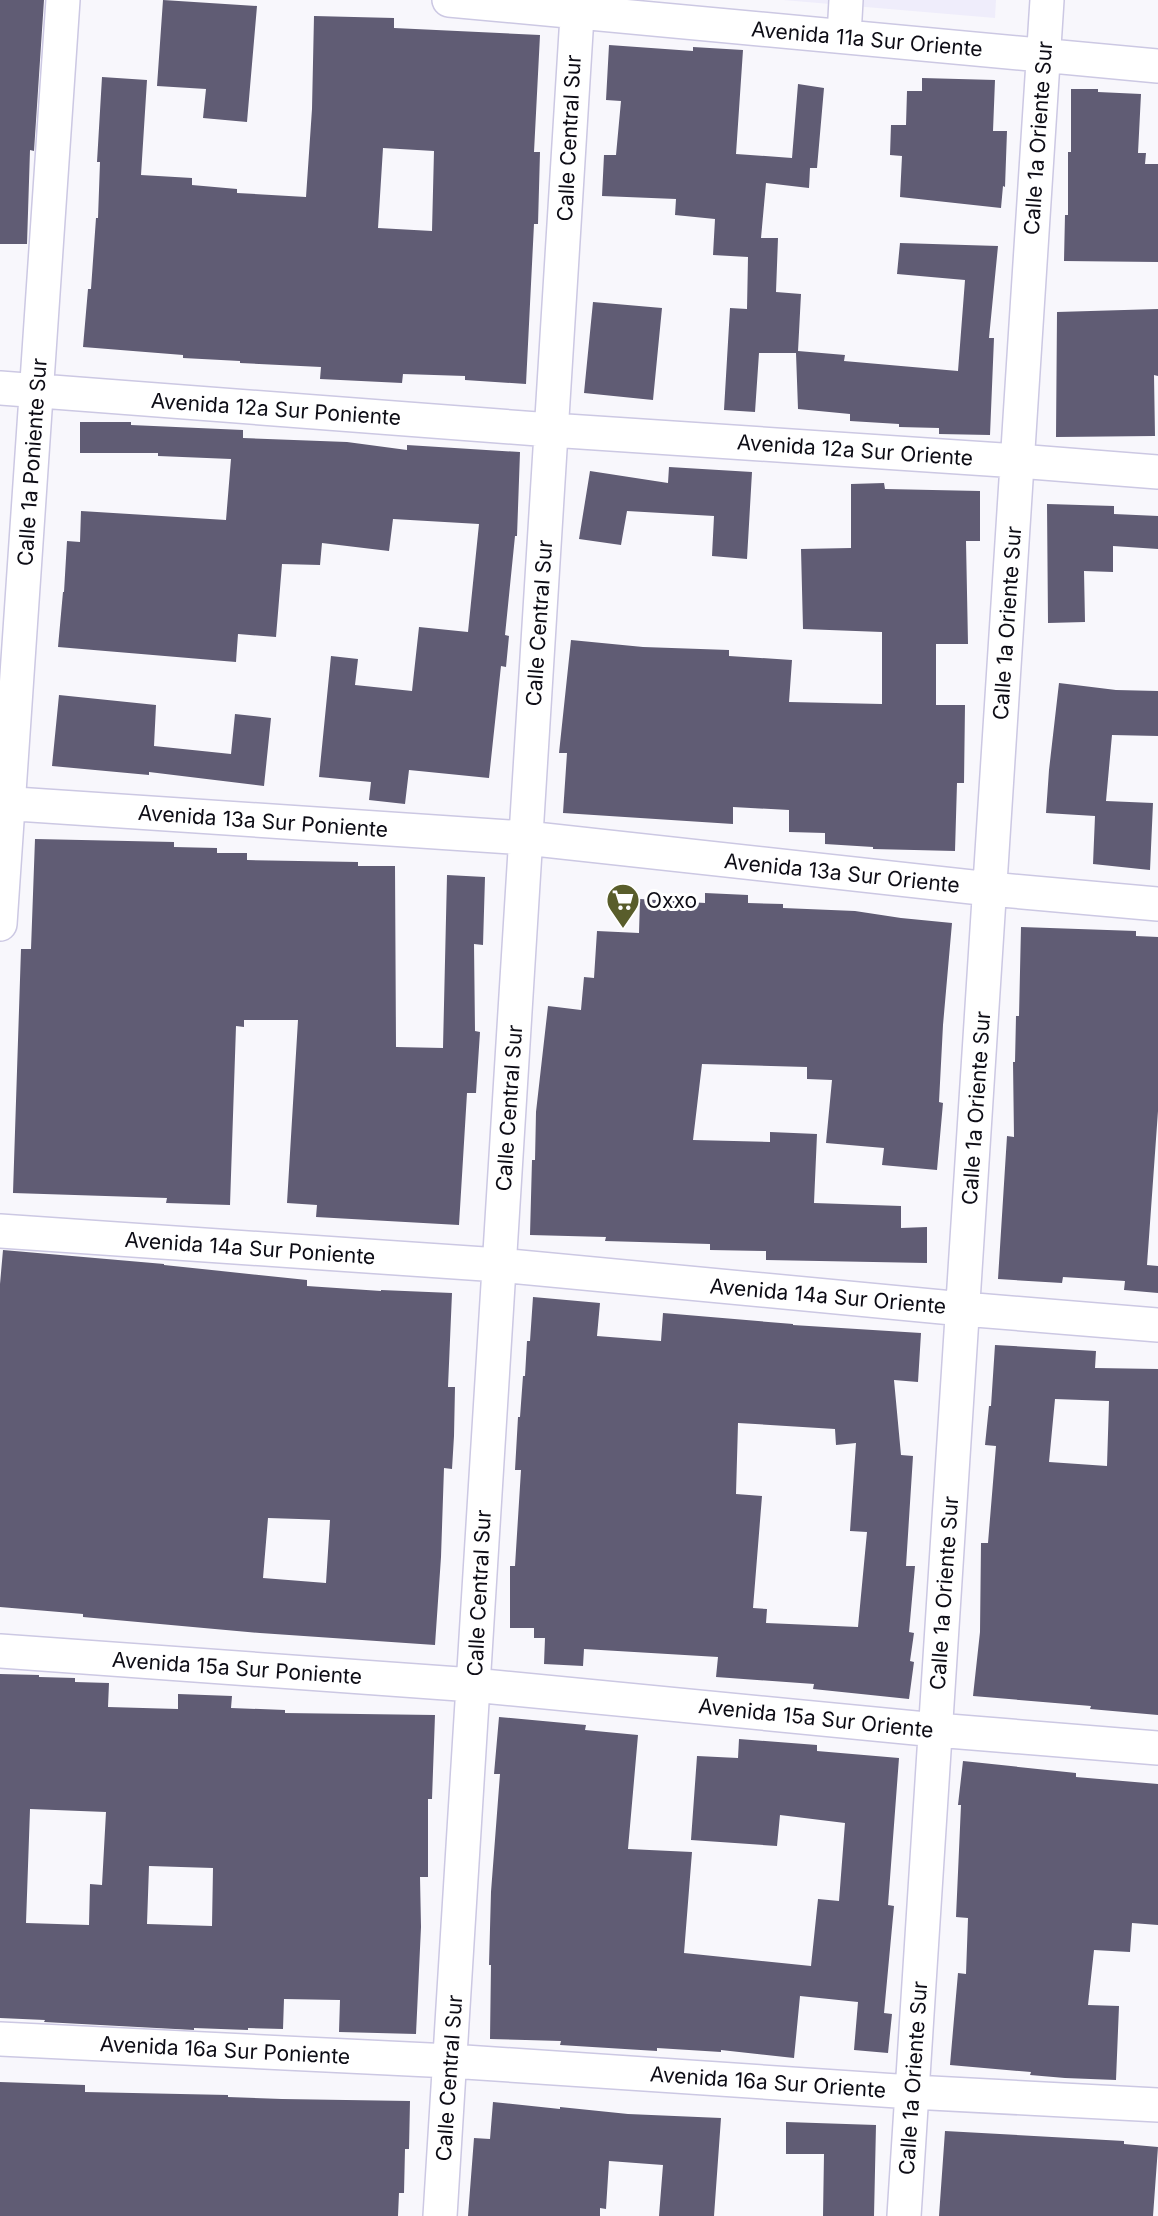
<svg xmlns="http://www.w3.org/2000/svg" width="1158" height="2216" font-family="Inter,sans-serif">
<rect width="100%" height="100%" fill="#f8f7fc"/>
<path fill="#efedfb" d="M 783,0 L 996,0 L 995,18 Z"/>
<path fill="#605c74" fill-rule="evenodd" d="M 0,0 L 44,0 L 34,151 L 30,150 L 27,244 L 0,244 Z
M 163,0 L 257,6 L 247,122 L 203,118 L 206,89 L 157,86 Z
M 314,16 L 394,18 L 394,28 L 540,35 L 534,152 L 540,152 L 538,224 L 534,224 L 526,384 L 465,380 L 465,376 L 403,374 L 402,383 L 320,379 L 321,367 L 240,363 L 240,361 L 183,358 L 183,355 L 83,347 L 88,289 L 91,289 L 96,218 L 98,218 L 100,162 L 97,162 L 102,77 L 147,80 L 141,175 L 192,178 L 192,185 L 237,189 L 237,193 L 306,197 L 312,109 ZM 383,148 L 434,151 L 432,231 L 378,228 Z
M 609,45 L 693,51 L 693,47 L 743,50 L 736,154 L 792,158 L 798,84 L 824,88 L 817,168 L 810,168 L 809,188 L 766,183 L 761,238 L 778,238 L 776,292 L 801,294 L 798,351 L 845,355 L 844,361 L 958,371 L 965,280 L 897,274 L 900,243 L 998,246 L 989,338 L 994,338 L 990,435 L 939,434 L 939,428 L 899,427 L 899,424 L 850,421 L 850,414 L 798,409 L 796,353 L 759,353 L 755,412 L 724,410 L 730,308 L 747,309 L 748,257 L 713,255 L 715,219 L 675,215 L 676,199 L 602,196 L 604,155 L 616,155 L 621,101 L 606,100 Z
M 922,78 L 995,80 L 993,131 L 1007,131 L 1005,187 L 1003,186 L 1001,208 L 900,197 L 902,156 L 890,155 L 891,125 L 906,125 L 907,91 L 922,91 Z
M 1071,89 L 1098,89 L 1098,92 L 1141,94 L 1138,153 L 1146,153 L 1145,164 L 1158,164 L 1158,262 L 1064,261 L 1065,215 L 1068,215 L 1068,152 L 1071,152 Z
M 593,302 L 662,308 L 653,400 L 584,393 Z
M 1158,309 L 1158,376 L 1154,375 L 1155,436 L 1056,437 L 1057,312 Z
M 80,422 L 131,422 L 131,425 L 243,430 L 243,438 L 347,442 L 407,450 L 407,445 L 520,452 L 517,536 L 515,536 L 505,635 L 509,636 L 506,667 L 501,666 L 489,778 L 409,770 L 405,804 L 369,800 L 371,782 L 319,777 L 331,656 L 358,659 L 355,685 L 412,691 L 419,627 L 468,632 L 479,524 L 393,519 L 389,551 L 322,543 L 320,565 L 282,564 L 276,637 L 238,634 L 236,662 L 58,647 L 63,592 L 64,592 L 67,541 L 80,542 L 81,511 L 226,520 L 231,459 L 158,456 L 158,453 L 80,453 Z
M 669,467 L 752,472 L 747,559 L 712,556 L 714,516 L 627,511 L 621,545 L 579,539 L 590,471 L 668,483 Z
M 884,483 L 885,489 L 980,491 L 980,541 L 966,541 L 968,644 L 936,644 L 936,705 L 965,705 L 964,783 L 957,783 L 955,851 L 873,849 L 873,847 L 825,844 L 825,833 L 789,832 L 789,810 L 733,807 L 733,824 L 563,813 L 567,753 L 559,753 L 571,640 L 643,647 L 729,650 L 729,656 L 792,660 L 789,702 L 882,704 L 882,632 L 803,629 L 801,549 L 851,548 L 851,484 Z
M 1047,504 L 1114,506 L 1114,514 L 1158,516 L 1158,549 L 1113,546 L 1113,572 L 1084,571 L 1085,622 L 1048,623 Z
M 1059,683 L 1116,690 L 1158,691 L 1158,736 L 1112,735 L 1106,801 L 1153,803 L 1150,870 L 1093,864 L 1095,816 L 1046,813 L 1049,770 Z
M 59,695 L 156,705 L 154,746 L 231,754 L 235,714 L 271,718 L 264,786 L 149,772 L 149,775 L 52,766 Z
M 35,839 L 174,842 L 174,847 L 217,848 L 217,853 L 247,853 L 247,860 L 358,862 L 358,866 L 395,866 L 396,1047 L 443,1048 L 447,875 L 485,877 L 483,945 L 474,944 L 475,1031 L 480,1032 L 476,1093 L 467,1093 L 459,1225 L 316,1217 L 317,1205 L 287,1203 L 298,1020 L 244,1020 L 244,1027 L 236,1026 L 230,1205 L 166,1203 L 167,1198 L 13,1193 L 21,949 L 31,949 Z
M 705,893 L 748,895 L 748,903 L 783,904 L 783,908 L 855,911 L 901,918 L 952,923 L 943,1025 L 939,1102 L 943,1103 L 937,1170 L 882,1165 L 884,1148 L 826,1143 L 832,1080 L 807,1079 L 807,1067 L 702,1064 L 693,1140 L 770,1142 L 770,1132 L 817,1134 L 814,1203 L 901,1206 L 901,1228 L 927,1227 L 927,1263 L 766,1260 L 766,1251 L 710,1250 L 710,1244 L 605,1241 L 606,1237 L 530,1235 L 532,1160 L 535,1160 L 536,1112 L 548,1006 L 581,1010 L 584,977 L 594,978 L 597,931 L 639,933 L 640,899 L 705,903 Z
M 1021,927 L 1136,931 L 1136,936 L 1158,937 L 1158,1111 L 1147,1265 L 1158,1266 L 1158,1293 L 1124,1290 L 1125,1281 L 1063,1277 L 1062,1283 L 998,1279 L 1007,1136 L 1014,1137 L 1013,1062 L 1015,1062 L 1016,1016 L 1019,1016 Z
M 3,1250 L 164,1264 L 164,1265 L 307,1280 L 307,1286 L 381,1291 L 381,1290 L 452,1293 L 448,1387 L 455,1387 L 454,1436 L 452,1469 L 444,1468 L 441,1557 L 435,1645 L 260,1633 L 83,1617 L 83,1614 L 0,1607 L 0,1284 ZM 268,1518 L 330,1520 L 326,1583 L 263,1578 Z
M 533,1297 L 600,1303 L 597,1336 L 661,1341 L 663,1313 L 793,1324 L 793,1325 L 921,1333 L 918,1382 L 894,1380 L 901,1455 L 913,1456 L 906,1566 L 915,1566 L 909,1632 L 914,1633 L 910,1661 L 914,1662 L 909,1699 L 813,1689 L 814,1684 L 716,1677 L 718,1657 L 584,1649 L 583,1666 L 544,1664 L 545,1638 L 534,1638 L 534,1628 L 510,1628 L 510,1566 L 515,1566 L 521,1470 L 515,1470 L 518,1417 L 520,1417 L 523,1376 L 525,1376 L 527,1341 L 530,1341 ZM 738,1423 L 835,1429 L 836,1445 L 856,1443 L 850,1531 L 867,1532 L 858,1627 L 766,1623 L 767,1609 L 753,1608 L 762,1496 L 736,1494 Z
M 995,1345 L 1096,1351 L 1095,1368 L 1158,1369 L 1158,1715 L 1090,1709 L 1091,1706 L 973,1696 L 980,1632 L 981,1543 L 988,1543 L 996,1446 L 985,1445 L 989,1406 L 991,1406 ZM 1055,1399 L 1109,1401 L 1107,1466 L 1049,1462 Z
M 0,1674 L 39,1675 L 39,1677 L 75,1678 L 75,1682 L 109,1683 L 108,1707 L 178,1709 L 178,1694 L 232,1696 L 231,1708 L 285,1710 L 285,1713 L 435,1715 L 432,1799 L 428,1799 L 428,1877 L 420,1877 L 421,1927 L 416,2034 L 339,2032 L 340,2000 L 284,1999 L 283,2029 L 248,2028 L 248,2030 L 194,2028 L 194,2030 L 44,2022 L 45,2020 L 0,2018 ZM 30,1809 L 106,1812 L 102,1885 L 90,1884 L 89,1925 L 26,1923 ZM 149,1866 L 213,1868 L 212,1926 L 147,1924 Z
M 499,1717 L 586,1725 L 585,1730 L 638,1735 L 628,1849 L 692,1852 L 684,1953 L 811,1966 L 818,1899 L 839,1901 L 845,1823 L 780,1815 L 777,1846 L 691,1840 L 697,1756 L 738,1758 L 739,1739 L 817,1745 L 817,1751 L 899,1758 L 888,1905 L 894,1906 L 884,2013 L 892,2014 L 888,2053 L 854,2050 L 858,2002 L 800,1996 L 794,2058 L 721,2050 L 721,2052 L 657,2048 L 657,2051 L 560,2045 L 561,2041 L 490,2039 L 491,1965 L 489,1965 L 491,1892 L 500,1774 L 494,1774 Z
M 963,1761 L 1076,1773 L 1076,1777 L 1158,1784 L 1158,1925 L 1132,1923 L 1130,1952 L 1094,1950 L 1088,2005 L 1119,2006 L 1116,2080 L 1065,2078 L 1030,2075 L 1031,2072 L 950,2065 L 958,1973 L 966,1974 L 968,1918 L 956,1917 L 961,1805 L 958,1805 Z
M 0,2082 L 85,2085 L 85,2092 L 228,2095 L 228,2097 L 282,2099 L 410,2101 L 409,2149 L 405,2149 L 404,2193 L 399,2193 L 398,2216 L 0,2216 Z
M 493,2102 L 560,2109 L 560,2107 L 628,2114 L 721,2118 L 714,2216 L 659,2216 L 663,2165 L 609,2161 L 606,2209 L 600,2208 L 600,2216 L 468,2216 L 474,2138 L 490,2139 Z
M 786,2122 L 876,2125 L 874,2216 L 823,2216 L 824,2154 L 786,2154 Z
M 945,2131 L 1124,2141 L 1124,2144 L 1158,2147 L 1153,2216 L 939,2216 Z"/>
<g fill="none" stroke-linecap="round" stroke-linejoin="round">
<defs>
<path id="minor" d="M 449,0 L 1158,66
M 844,36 L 846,0
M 0,388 L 551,430 L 1018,461 L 1158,472
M 0,803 L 526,838 L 990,889 L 1158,904
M 0,924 L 63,0
M 0,1231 L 499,1265 L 963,1309 L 1158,1325
M 0,1651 L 473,1685 L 936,1730 L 1158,1748
M 0,2039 L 450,2061 L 912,2092 L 1158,2105
M 440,2216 L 578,0
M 904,2216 L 1047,0"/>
</defs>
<use href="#minor" stroke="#ccc8e3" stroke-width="36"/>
<use href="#minor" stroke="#fff" stroke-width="33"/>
</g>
<defs>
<symbol id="supermarket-pin" viewBox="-11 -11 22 30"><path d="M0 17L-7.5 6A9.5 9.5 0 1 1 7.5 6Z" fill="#595d2b" stroke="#fff"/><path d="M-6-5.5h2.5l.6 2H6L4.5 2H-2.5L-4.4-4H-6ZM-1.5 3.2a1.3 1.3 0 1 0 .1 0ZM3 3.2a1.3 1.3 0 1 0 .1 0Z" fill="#fff"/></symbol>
</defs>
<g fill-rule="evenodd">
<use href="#supermarket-pin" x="604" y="881" width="38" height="52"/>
</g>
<g text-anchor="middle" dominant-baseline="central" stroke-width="6" stroke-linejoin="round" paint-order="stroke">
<g font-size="21" fill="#0d0c15" stroke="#fff">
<text transform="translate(867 39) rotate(5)">Avenida 11a Sur Oriente</text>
<text transform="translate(569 138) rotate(-87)">Calle Central Sur</text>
<text transform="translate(1038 138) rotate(-86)">Calle 1a Oriente Sur</text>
<text transform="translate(276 409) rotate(4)">Avenida 12a Sur Poniente</text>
<text transform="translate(855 450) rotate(4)">Avenida 12a Sur Oriente</text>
<text transform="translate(32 462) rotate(-86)">Calle 1a Poniente Sur</text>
<text transform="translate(539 623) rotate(-86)">Calle Central Sur</text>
<text transform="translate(1007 623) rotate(-86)">Calle 1a Oriente Sur</text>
<text transform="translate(263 821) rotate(4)">Avenida 13a Sur Poniente</text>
<text transform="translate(842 873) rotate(6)">Avenida 13a Sur Oriente</text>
<text transform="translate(509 1108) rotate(-86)">Calle Central Sur</text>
<text transform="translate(976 1108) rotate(-86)">Calle 1a Oriente Sur</text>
<text transform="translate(250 1248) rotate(4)">Avenida 14a Sur Poniente</text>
<text transform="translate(828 1296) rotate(5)">Avenida 14a Sur Oriente</text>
<text transform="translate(479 1593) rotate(-87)">Calle Central Sur</text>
<text transform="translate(944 1593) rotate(-86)">Calle 1a Oriente Sur</text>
<text transform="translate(237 1668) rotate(4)">Avenida 15a Sur Poniente</text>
<text transform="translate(816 1718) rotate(6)">Avenida 15a Sur Oriente</text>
<text transform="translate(225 2050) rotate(3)">Avenida 16a Sur Poniente</text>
<text transform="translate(449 2078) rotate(-86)">Calle Central Sur</text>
<text transform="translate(913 2078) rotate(-86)">Calle 1a Oriente Sur</text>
<text transform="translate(768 2082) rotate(4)">Avenida 16a Sur Oriente</text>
</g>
<g font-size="21" fill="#0d0c15" stroke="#fff" text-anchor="start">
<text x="646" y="900">Oxxo</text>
</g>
</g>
</svg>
